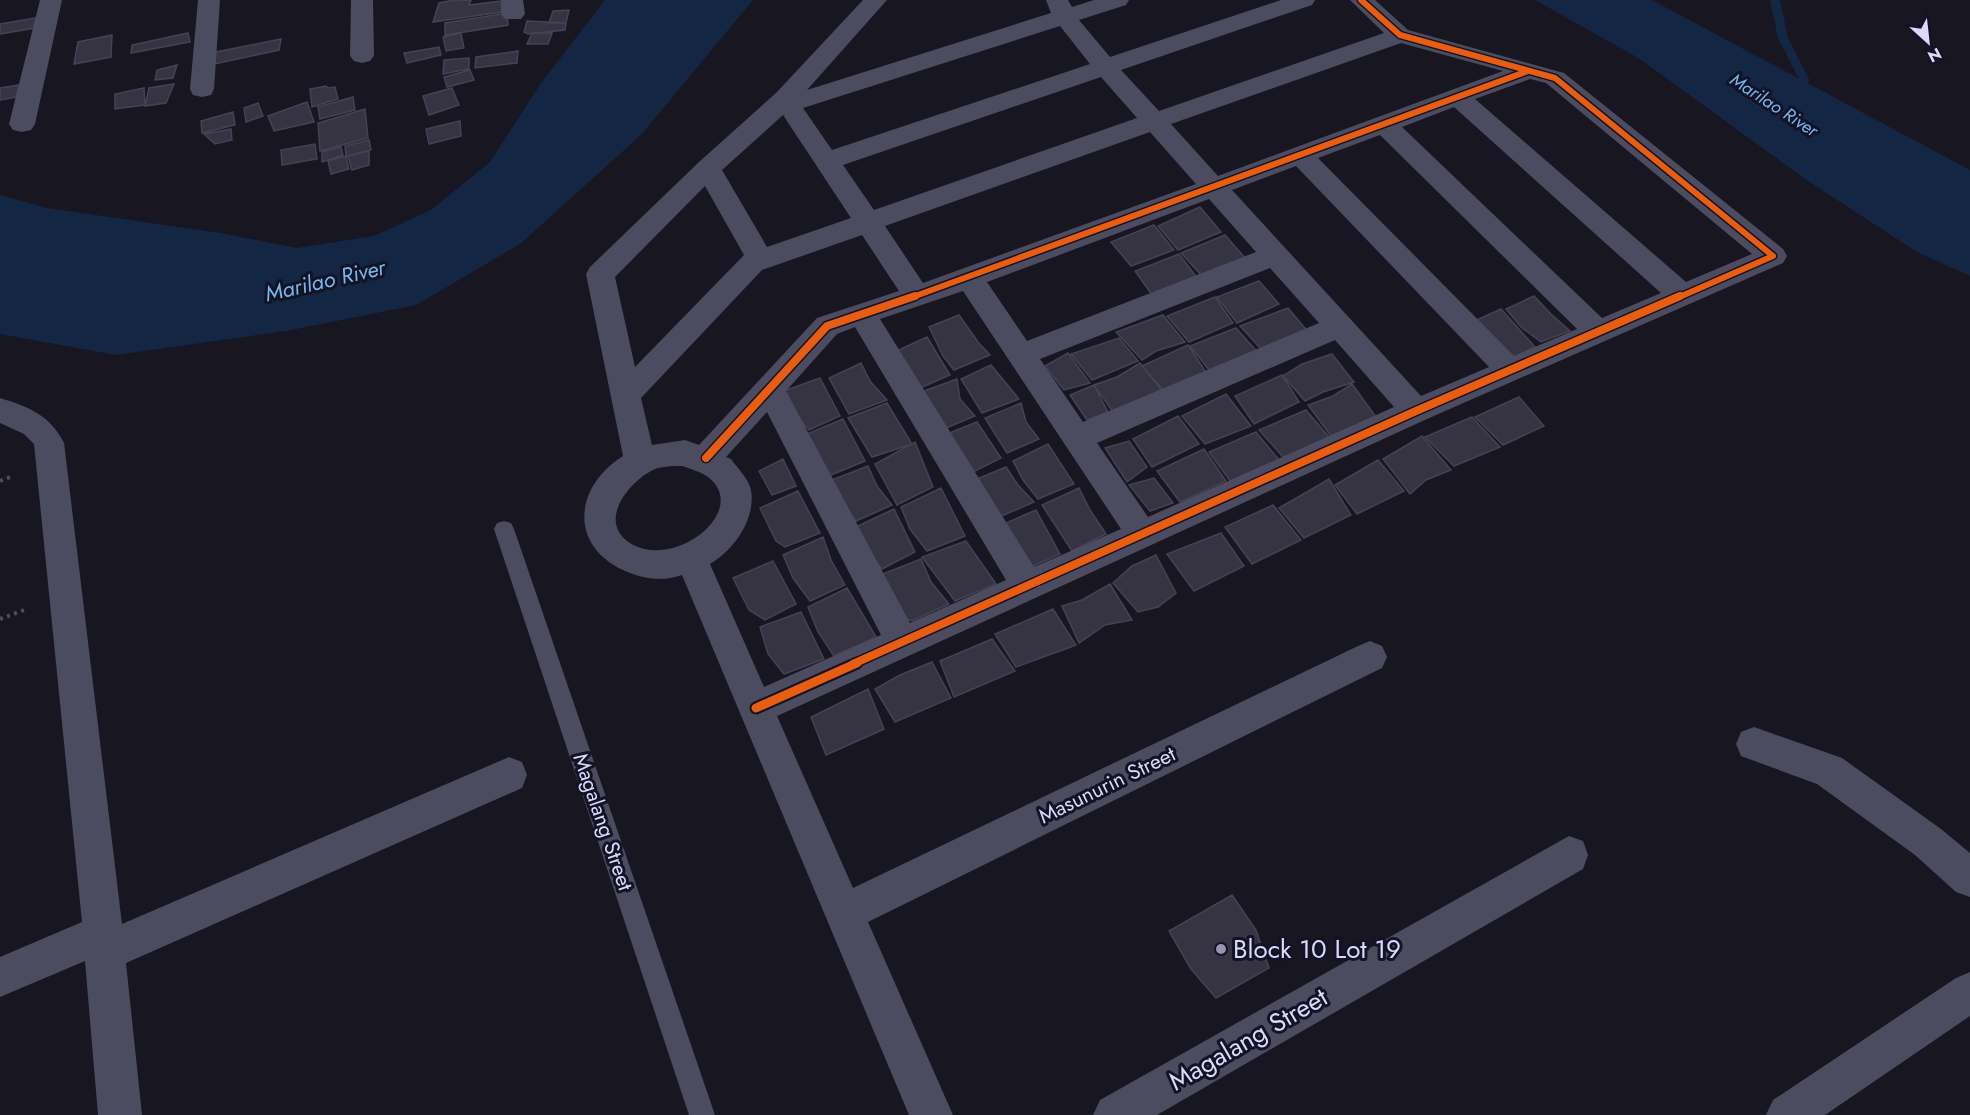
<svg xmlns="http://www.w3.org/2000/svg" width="1970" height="1115" font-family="Jost,sans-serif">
<rect width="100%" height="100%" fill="#181621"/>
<path fill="#132744" d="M 605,0 L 753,0 L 641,135 L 520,244 L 416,305 L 286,331 L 116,355 L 0,334 L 0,195 L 47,208 L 220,233 L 297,248 L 374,236 L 431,210 L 490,162 L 541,83 Z
M 1535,0 L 1652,0 L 1970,170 L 1970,276 L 1917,252 L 1808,181 L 1640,59 Z"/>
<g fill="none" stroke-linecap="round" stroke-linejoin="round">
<path fill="#132744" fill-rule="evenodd" d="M 1770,0 L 1780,0 L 1788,38 L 1809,79 L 1807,99 L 1799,99 L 1798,97 L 1799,79 L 1778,38 Z"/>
</g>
<path fill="#363443" stroke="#454254" stroke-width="1.5" d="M 454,0 L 471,0 L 469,5 L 510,0 L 508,11 L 433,22 L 439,3 Z
M 569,10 L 566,23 L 549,23 L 553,11 Z
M 507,13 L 508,25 L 445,35 L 445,23 Z
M 41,17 L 35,28 L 0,34 L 0,24 Z
M 527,21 L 566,23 L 565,30 L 528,34 L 524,32 Z
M 188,33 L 190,42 L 131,53 L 132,45 Z
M 461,33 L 464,48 L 446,51 L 443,37 Z
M 532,33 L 552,33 L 548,44 L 527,44 Z
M 112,35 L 111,57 L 74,64 L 78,42 Z
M 281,39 L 279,50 L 214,64 L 216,52 Z
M 439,47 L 441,55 L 407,63 L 404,53 Z
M 518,51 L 517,63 L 475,68 L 476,57 Z
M 469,58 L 469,69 L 443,74 L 444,60 Z
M 177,65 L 173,78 L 155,80 L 157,70 Z
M 470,70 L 474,80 L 447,87 L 444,77 Z
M 174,84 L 166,103 L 145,106 L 149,88 Z
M 19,85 L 16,97 L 0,100 L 0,88 Z
M 326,86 L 328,88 L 335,87 L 338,99 L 312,107 L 310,89 Z
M 144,88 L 145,105 L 115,109 L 115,94 Z
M 452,88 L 459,105 L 429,115 L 423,96 Z
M 353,97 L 355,110 L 320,119 L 318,107 Z
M 307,102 L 314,122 L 274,131 L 268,116 Z
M 258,103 L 263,116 L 246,122 L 244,108 Z
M 365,109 L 368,138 L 320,151 L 318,123 Z
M 233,112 L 235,125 L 202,133 L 201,121 Z
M 460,121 L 461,136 L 429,144 L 426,129 Z
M 231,129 L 232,140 L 215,144 L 204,134 Z
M 369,140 L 371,150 L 346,156 L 345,146 Z
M 315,144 L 317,159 L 282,165 L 281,150 Z
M 341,147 L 343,155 L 322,162 L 322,152 Z
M 369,151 L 369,165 L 352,170 L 348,156 Z
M 346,156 L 349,169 L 331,174 L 328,161 Z
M 1200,207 L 1221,232 L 1178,250 L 1158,226 Z
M 1154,225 L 1174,250 L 1131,266 L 1111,242 Z
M 1225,235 L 1246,259 L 1202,276 L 1181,253 Z
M 1179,254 L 1198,279 L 1153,296 L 1135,271 Z
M 1259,281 L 1279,304 L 1237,323 L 1217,297 Z
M 1534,296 L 1551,314 L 1570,331 L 1541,342 L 1521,327 L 1506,309 Z
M 1215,297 L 1233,323 L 1189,342 L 1167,316 Z
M 1288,308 L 1309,333 L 1263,351 L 1240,326 Z
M 1501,309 L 1535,347 L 1508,360 L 1470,323 Z
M 959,315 L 978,342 L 990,355 L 954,370 L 943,356 L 929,327 Z
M 1163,315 L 1185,342 L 1156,351 L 1142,360 L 1116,332 Z
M 1236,328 L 1259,354 L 1213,375 L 1190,346 Z
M 927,337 L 950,375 L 918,389 L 894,352 Z
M 1119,338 L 1138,361 L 1092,380 L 1071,354 Z
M 1188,345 L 1207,374 L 1164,391 L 1142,366 Z
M 1068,353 L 1090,383 L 1064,390 L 1045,366 Z
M 1332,354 L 1354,382 L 1323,392 L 1305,401 L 1283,376 L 1302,364 Z
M 861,363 L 870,381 L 887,400 L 849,414 L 829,378 Z
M 1140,363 L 1162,391 L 1113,412 L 1094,385 L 1117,377 Z
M 991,365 L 1019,399 L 982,413 L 961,379 Z
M 1282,375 L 1299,402 L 1254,424 L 1235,396 Z
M 820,378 L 840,416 L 809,430 L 778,393 Z
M 957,379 L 960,399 L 975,416 L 939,431 L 916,394 Z
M 1352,384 L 1376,417 L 1331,436 L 1308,405 L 1333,396 Z
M 1094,385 L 1108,412 L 1087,420 L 1070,395 Z
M 1226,394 L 1251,426 L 1205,444 L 1182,416 Z
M 1519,397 L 1544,426 L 1503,445 L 1475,417 Z
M 887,403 L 912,444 L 872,457 L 848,418 Z
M 1021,403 L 1026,422 L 1039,439 L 1007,453 L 985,418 Z
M 1306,410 L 1329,437 L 1284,458 L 1259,430 Z
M 1178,416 L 1199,444 L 1152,467 L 1133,439 Z
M 1472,417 L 1500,447 L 1454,466 L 1425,437 Z
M 843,419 L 865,461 L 826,477 L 802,436 Z
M 977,422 L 1001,458 L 969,474 L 947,434 Z
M 1256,432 L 1280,461 L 1231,482 L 1209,452 Z
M 1422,436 L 1451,470 L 1426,480 L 1410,494 L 1383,459 Z
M 1129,441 L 1147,467 L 1127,482 L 1105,448 Z
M 915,442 L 933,487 L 897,505 L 875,464 Z
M 1048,444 L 1074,484 L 1038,499 L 1023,480 L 1013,461 Z
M 1204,449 L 1226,481 L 1180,502 L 1157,471 Z
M 783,459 L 796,486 L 772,495 L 759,471 Z
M 1378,460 L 1404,491 L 1357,514 L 1335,485 Z
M 868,466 L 877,486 L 892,505 L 856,521 L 840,503 L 832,480 Z
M 1006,467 L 1018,485 L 1034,502 L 995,519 L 972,481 Z
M 1154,478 L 1173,503 L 1150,511 L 1129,485 Z
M 1329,479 L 1351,515 L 1304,538 L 1279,508 Z
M 941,488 L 965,536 L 927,551 L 910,529 L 901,507 Z
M 1079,488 L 1090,510 L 1106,534 L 1072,551 L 1042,505 Z
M 798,491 L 820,533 L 785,547 L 776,541 L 760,508 Z
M 1273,505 L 1301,540 L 1252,564 L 1225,527 Z
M 894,509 L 915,552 L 882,569 L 863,549 L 856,527 Z
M 1036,510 L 1060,554 L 1025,570 L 999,526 Z
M 1221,533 L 1244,566 L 1194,591 L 1167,554 Z
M 823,537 L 831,560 L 845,585 L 810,601 L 793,578 L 783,555 Z
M 966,541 L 996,584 L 955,601 L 922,557 Z
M 1156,555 L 1176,593 L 1158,607 L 1138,612 L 1113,583 L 1132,566 Z
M 921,559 L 931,582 L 949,604 L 912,621 L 907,619 L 880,575 Z
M 773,561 L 796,604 L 765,620 L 749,610 L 733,578 Z
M 1110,584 L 1132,620 L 1105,625 L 1079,643 L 1062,606 L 1082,600 Z
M 847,588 L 876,637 L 834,656 L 818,632 L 808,607 Z
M 1053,609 L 1076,645 L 1016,667 L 995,634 Z
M 801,612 L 824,659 L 784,674 L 768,654 L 760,627 Z
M 992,639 L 1015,671 L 954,697 L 940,661 Z
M 932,662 L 951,698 L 895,722 L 875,689 L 900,675 Z
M 868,689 L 884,729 L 826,755 L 811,717 Z
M 1232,895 L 1256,930 L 1269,968 L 1216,998 L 1191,969 L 1169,931 Z"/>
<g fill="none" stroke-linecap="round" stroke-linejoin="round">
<path stroke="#47525d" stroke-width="4" stroke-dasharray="3 4.5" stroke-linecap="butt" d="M 0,481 L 13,476
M 0,619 L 27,609"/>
<path fill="#4c4c61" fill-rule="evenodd" d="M 504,521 L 511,523 L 514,529 L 715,1115 L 689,1115 L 494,529 L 497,523 Z"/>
<path fill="#4c4c61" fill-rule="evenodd" d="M 40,0 L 62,0 L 35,124 L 31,130 L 22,132 L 13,130 L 9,124 Z
M 198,0 L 220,0 L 214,89 L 211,95 L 202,97 L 193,95 L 190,89 Z
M 351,0 L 373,0 L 374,56 L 370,61 L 362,63 L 354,61 L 350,56 Z
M 501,0 L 523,0 L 525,14 L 521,19 L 505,19 L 501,14 Z
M 863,0 L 887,0 L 807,90 L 1051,13 L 1046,0 L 1068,0 L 1072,7 L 1094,0 L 1129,0 L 1126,5 L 1079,20 L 1110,57 L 1281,0 L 1315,0 L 1312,5 L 1121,70 L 1159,111 L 1384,33 L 1350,0 L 1375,0 L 1408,30 L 1564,73 L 1783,249 L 1787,256 L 1783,263 L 1427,419 L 777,716 L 853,888 L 1358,646 L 1370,641 L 1382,646 L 1387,657 L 1382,668 L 868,922 L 953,1115 L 909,1115 L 682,575 C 662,582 642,579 623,570 C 568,544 575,486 623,456 L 586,274 L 590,267 L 699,162 L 776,93 ZM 1060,26 L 1090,64 L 832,150 L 803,108 ZM 1401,43 L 1503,71 L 1218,176 L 1171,124 ZM 1101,77 L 1137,118 L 874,210 L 843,165 ZM 1530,79 L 1546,83 L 1752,254 L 1686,282 L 1475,99 ZM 1454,107 L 1661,293 L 1602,318 L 1402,127 ZM 783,115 L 851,218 L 767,247 L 722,170 ZM 1150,132 L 1196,184 L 923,283 L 885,226 ZM 1380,135 L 1577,329 L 1514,356 L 1318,158 ZM 1296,166 L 1489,367 L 1421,396 L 1232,190 ZM 705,186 L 744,255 L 635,367 L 615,277 ZM 1209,199 L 1256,252 L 1027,341 L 987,282 ZM 862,235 L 899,291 L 817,318 L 699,445 L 685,440 L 652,445 L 641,398 L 762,270 ZM 1270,268 L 1319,323 L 1083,422 L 1040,359 ZM 963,291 L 1121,529 L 1034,567 L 880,319 ZM 855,327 L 1006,580 L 910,623 L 786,391 L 837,334 ZM 1335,340 L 1394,407 L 1148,517 L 1097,443 ZM 767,412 L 881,635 L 764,687 L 710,564 C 734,550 756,519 751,490 C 749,479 737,468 731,459 L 726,457 ZM 683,466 C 690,469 701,472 708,477 C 752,511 671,574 627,541 C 599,519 629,483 651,471 C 660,466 672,466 683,466 Z
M 0,398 C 29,407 50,415 64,443 L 122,924 L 509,757 L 522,762 L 527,775 L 522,788 L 126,963 L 142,1115 L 98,1115 L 85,961 L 0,997 L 0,957 L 82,922 L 34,444 L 24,434 L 0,423 Z
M 1754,727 L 1842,758 L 1941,829 L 1970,853 L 1970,897 L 1956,892 L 1915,855 L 1817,784 L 1741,756 L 1736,744 L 1741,732 Z
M 1569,836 L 1583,841 L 1588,855 L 1583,869 L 1157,1115 L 1093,1115 L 1100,1100 Z
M 1970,972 L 1970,1016 L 1825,1115 L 1766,1115 L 1773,1100 L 1956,978 Z"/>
<defs>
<path id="cycleway-far2" d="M 1361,0 L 1400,35 L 1555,78 L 1773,256 L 1677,298
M 910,298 L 1528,71"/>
<path id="cycleway-far1" d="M 706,458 L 827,326 L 915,296
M 853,664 L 1416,411 L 1680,296"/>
<path id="cycleway" d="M 756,708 L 857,663"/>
</defs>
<use href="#cycleway-far2" stroke="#141225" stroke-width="9"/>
<use href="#cycleway-far1" stroke="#141225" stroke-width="11"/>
<use href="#cycleway" stroke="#141225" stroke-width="13"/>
<use href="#cycleway-far2" stroke="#e95d12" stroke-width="6"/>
<use href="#cycleway-far1" stroke="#e95d12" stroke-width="8"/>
<use href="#cycleway" stroke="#e95d12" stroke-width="9"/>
</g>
<circle fill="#9795af" stroke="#141225" stroke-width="2" cx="1221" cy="949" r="6"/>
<g text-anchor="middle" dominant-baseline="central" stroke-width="6" stroke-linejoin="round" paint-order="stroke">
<g font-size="18" font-style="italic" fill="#71bbf2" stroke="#141225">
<text transform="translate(1774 105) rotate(33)">Marilao River</text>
</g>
<g font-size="21" fill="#dcd9fc" stroke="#141225">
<text transform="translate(1107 785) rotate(-26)">Masunurin Street</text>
<text transform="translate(603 822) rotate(71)">Magalang Street</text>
</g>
<g font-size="22" font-style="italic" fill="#71bbf2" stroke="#141225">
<text transform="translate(325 280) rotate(-13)">Marilao River</text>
</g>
<g font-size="26" fill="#dcd9fc" stroke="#141225" text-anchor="start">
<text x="1233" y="949">Block 10 Lot 19</text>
</g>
<g font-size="26" fill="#dcd9fc" stroke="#141225">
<text transform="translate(1248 1039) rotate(-30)">Magalang Street</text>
</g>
</g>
<g transform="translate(1928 42) rotate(153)" stroke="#141225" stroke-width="4.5" paint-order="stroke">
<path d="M0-4.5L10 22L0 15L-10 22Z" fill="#dcd9fc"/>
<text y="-9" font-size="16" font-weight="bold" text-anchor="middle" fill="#dcd9fc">N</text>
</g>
</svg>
